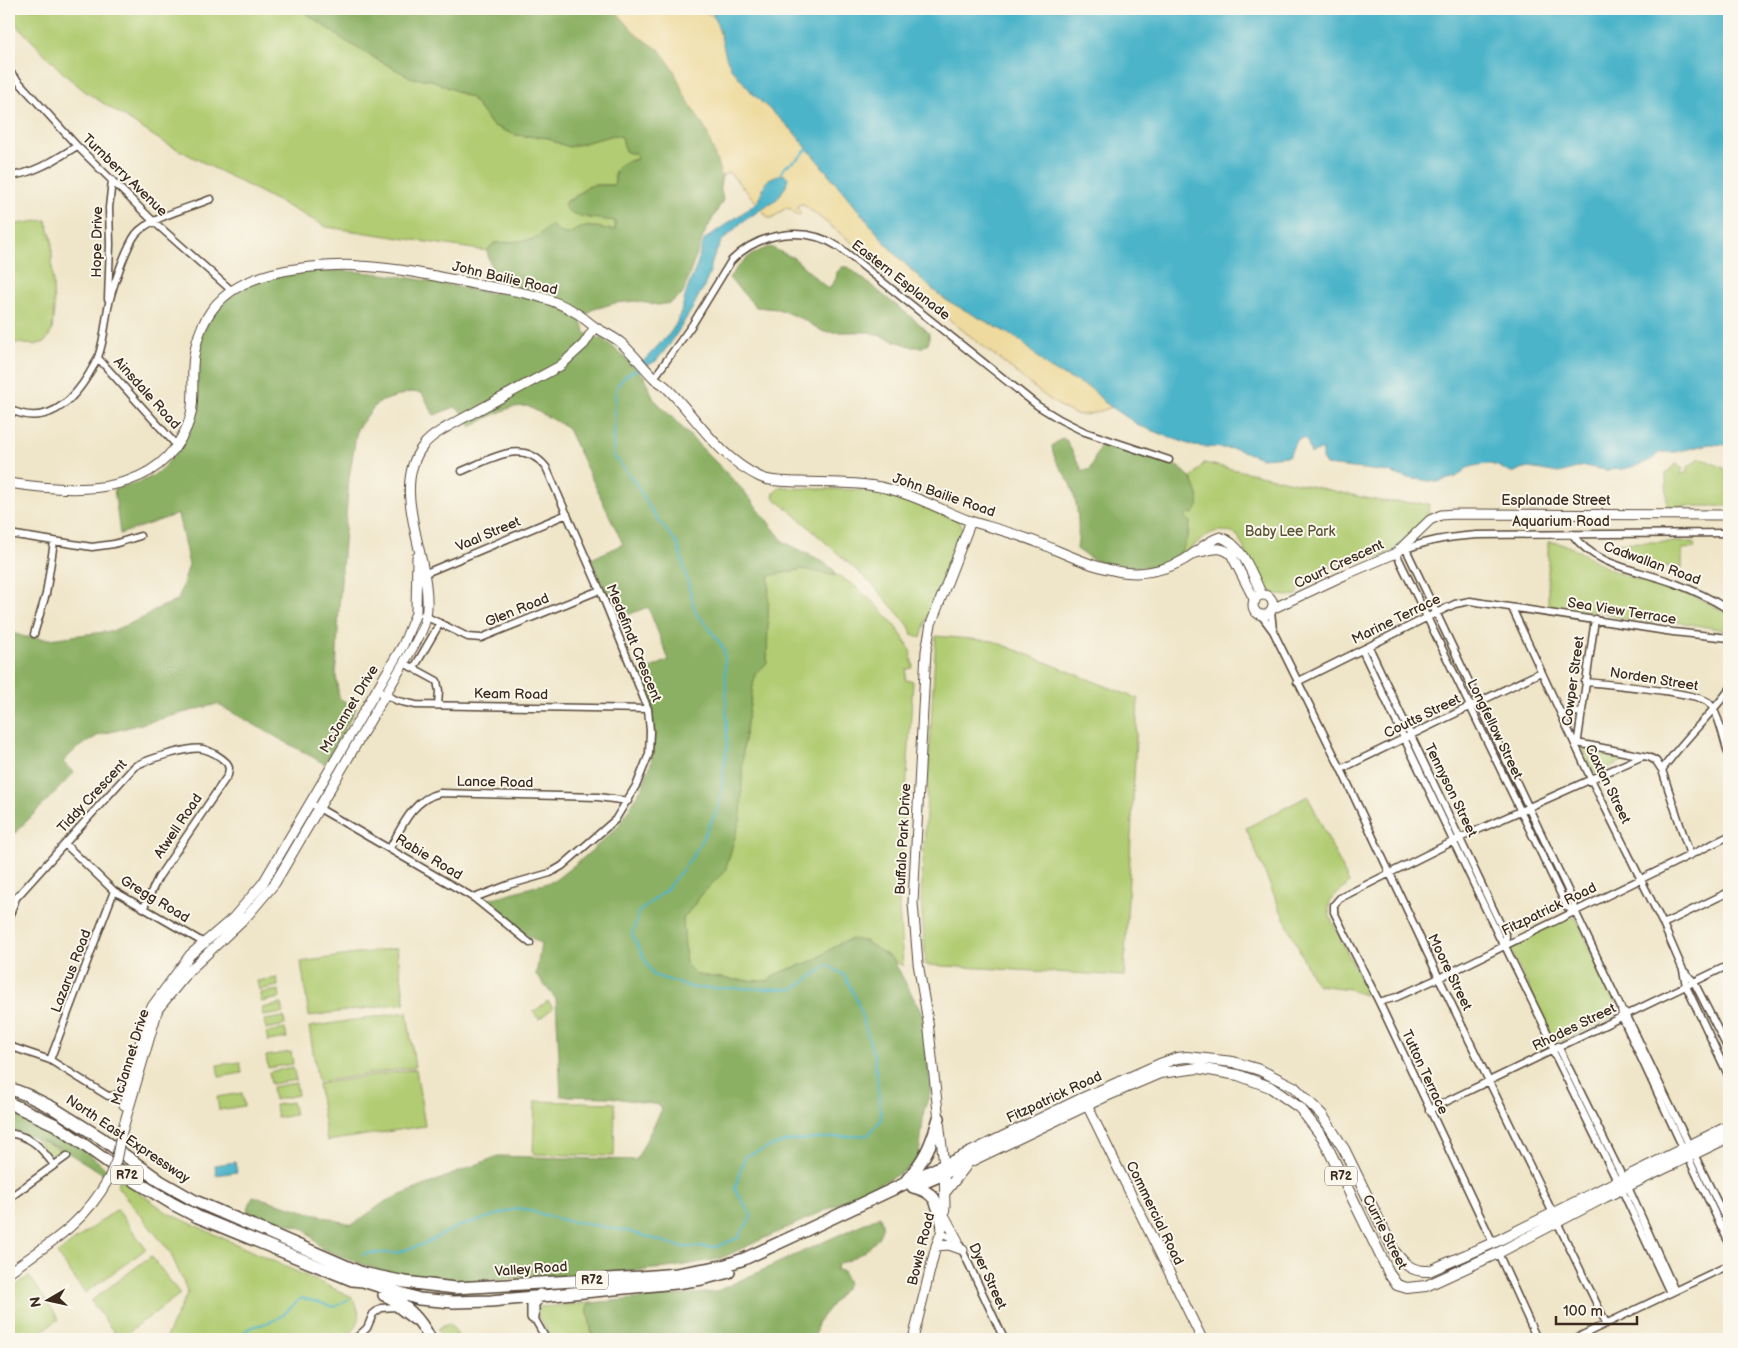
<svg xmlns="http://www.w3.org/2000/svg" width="1738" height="1348" font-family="'Balsamiq Sans',sans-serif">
<rect width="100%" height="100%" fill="#fbf7ec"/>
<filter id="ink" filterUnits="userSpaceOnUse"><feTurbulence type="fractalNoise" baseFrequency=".02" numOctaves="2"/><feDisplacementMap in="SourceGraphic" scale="10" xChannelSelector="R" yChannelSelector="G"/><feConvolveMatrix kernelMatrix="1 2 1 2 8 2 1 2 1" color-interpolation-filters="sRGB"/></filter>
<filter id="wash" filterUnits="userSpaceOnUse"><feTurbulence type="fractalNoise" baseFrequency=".0096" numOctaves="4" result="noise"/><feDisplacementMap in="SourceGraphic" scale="20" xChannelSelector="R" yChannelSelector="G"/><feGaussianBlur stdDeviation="1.12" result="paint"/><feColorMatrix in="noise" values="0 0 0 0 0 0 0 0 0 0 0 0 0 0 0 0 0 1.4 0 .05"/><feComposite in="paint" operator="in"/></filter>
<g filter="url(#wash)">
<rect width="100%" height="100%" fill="#efe5c8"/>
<path fill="#b1cc72" stroke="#767b48" d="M 9,9 L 300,9 L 347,42 L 378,60 L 412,78 L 432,80 L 471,98 L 492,125 L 515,135 L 549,138 L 555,142 L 569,147 L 614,135 L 623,137 L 625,151 L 630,153 L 636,152 L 637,159 L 624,162 L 614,173 L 615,182 L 613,185 C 603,185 592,183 584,189 C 578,194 574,198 566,201 L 569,212 L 585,217 L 615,221 L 615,230 C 606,229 595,226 587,227 C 567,229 572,243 551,226 L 534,239 L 512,242 L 494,243 L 487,251 L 327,227 L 160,140 L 86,92 L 65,75 L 9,17 Z
M 46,220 L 52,240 L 52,262 L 54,309 L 52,331 L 45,342 L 34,345 L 9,342 L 9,225 Z
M 1700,458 L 1724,468 L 1729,483 L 1729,506 L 1667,506 L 1666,473 L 1677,463 L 1683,469 L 1679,474 L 1686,473 L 1688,467 Z
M 1204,463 L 1380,501 L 1429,504 L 1428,513 L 1397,549 L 1378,558 L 1364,553 L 1303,579 L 1297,595 C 1285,597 1274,596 1265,587 C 1258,581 1243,546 1238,536 C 1209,520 1201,546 1177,557 L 1188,535 L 1190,523 L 1185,515 L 1199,497 L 1191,479 Z
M 781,486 L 792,488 L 860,490 L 892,494 L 960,522 L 963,528 L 927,617 L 921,638 L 912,634 L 909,626 L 873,585 L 794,514 L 773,497 L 774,493 Z
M 1548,542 C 1574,542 1595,564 1618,573 C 1637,581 1658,583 1677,589 C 1695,596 1713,605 1729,615 L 1729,631 L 1668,620 L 1650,622 L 1634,621 L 1612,616 L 1599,610 L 1594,612 L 1548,609 Z
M 1646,542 L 1694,542 L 1695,548 L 1682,549 L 1682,568 L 1655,565 L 1624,552 L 1615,552 L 1614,543 Z
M 802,569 C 813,571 826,571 836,575 C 861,586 896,622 908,646 C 912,653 912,661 913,668 L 907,669 L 905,680 L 913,681 L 899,908 L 903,966 L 865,941 L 840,943 L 815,960 L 781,972 L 767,981 L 737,980 L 697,975 L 686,964 L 683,919 L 703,893 L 725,871 L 741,816 L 743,747 L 755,674 L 767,663 L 769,576 Z
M 936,636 L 993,641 L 1138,699 L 1124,976 L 926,965 L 921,900 Z
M 1582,747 L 1632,756 L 1596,774 L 1591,771 Z
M 1308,796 L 1349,883 C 1338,897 1325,895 1330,917 L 1367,993 L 1364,995 L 1349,989 L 1318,985 L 1314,981 L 1280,909 L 1246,828 Z
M 1568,917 L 1572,917 L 1576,918 L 1618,1006 L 1614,1017 L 1562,1041 L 1553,1038 L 1511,951 L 1512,945 Z
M 397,948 L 405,1003 L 309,1016 L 301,962 Z
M 277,978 L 278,986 L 259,990 L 257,981 Z
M 279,990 L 280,998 L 261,1002 L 260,993 Z
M 548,1001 L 553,1008 L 539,1019 L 533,1012 Z
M 281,1004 L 283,1013 L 263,1016 L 262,1008 Z
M 407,1012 L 415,1067 L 318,1082 L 309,1027 Z
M 284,1017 L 285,1025 L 266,1029 L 264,1020 Z
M 285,1029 L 287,1038 L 268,1041 L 266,1033 Z
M 291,1052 L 293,1064 L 268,1068 L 266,1056 Z
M 240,1062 L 242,1073 L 219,1077 L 217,1065 Z
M 293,1067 L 296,1080 L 271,1084 L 269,1072 Z
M 416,1069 L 425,1126 L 327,1141 L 318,1084 Z
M 296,1083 L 298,1095 L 274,1100 L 272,1087 Z
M 242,1093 L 244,1106 L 219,1110 L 217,1097 Z
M 535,1101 L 615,1103 L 614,1156 L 533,1154 Z
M 292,1102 L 295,1115 L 277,1118 L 275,1105 Z
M 32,1136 L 65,1152 L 57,1158 L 53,1158 Z
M 120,1179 L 168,1213 L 352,1297 C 363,1315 361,1326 344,1339 L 165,1339 L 188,1292 L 170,1252 L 117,1186 Z
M 117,1209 L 146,1249 L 85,1293 L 57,1254 Z
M 151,1256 L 180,1294 L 119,1339 L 91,1301 Z
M 29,1276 L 59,1319 L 31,1339 L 9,1339 L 9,1291 Z
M 590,1303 L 587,1307 L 593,1339 L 552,1339 L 537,1314 L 540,1307 Z
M 450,1323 L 460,1339 L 444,1339 L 438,1329 Z"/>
<path fill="#8cb064" stroke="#646d41" d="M 300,9 L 614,9 L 637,35 L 660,50 L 674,70 L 684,94 L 707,132 L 720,171 L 719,173 L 722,176 L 720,186 L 723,200 L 704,234 L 682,295 L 670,303 L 658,305 L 635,301 L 615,303 L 591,310 L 581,323 L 584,327 L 585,333 L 603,339 L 620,353 L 645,377 L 653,398 L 743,490 L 784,542 L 820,560 L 834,570 L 835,576 L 802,569 L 769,576 L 767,663 L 755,674 L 743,747 L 741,816 L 725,871 L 703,893 L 683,919 L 686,964 L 697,975 L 737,980 L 767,981 L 781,972 L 815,960 L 840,943 L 851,939 L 865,941 L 893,959 L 922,1014 L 931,1090 L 924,1110 L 918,1164 L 850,1199 L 719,1259 L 667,1268 L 593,1274 L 449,1282 L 400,1278 L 322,1249 L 305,1229 L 247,1211 L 253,1196 L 352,1225 L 386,1201 L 498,1156 L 636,1160 L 662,1109 L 659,1105 L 610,1097 L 561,1096 L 556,999 L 536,975 L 541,944 L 507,922 L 486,900 L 554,881 L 582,859 L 617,828 L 643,786 L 651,764 L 654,738 L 652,710 L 637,674 L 669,660 L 648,607 L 617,619 L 591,559 L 623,544 L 567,427 L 527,406 L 512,407 L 491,416 L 471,427 L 464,414 L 455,407 L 434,415 L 422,393 L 410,392 L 377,403 L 357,429 L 349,478 L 339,607 L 336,675 L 339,698 L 356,708 L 325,764 L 217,704 L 99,735 L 77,748 L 63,762 L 74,773 L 9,839 L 9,743 L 12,741 L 9,738 L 9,632 L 25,637 L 49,639 L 112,631 L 145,617 L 154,610 L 178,600 L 189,565 L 178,514 L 120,534 L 114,489 C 125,486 137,483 147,479 C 166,470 190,438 195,417 C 196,412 195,405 196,399 C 197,377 195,356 202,335 C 205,326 212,317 218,309 C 273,242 420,280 494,294 L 494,278 L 487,251 L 494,243 L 512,242 L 534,239 L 551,225 C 572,243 567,229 587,227 C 595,226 606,230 615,230 L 615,221 C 602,219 568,218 564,205 L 566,201 L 573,199 L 586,188 L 594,185 L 613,185 L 615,182 C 614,164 622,163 637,159 L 636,153 L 630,153 L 625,151 L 622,137 L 614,135 L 569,147 L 555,142 L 549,138 L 515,135 L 492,125 L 471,98 L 432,80 L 412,78 L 378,60 L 347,42 Z
M 770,247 L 794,258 L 828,289 L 836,279 L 837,272 L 842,267 L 848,267 L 920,324 L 929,333 L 929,342 L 923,347 L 913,347 L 869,332 L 824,332 L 802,319 L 778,309 L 756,307 L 729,278 C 741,261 751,253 770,247 Z
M 1062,438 L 1066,440 L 1082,470 L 1090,470 L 1101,443 L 1103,442 L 1174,465 C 1178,467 1182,469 1185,472 C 1195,481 1205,504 1193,514 L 1187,513 L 1185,515 L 1190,523 C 1188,534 1185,551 1175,558 C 1158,571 1117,567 1097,561 C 1090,559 1083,553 1077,549 C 1080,530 1078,501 1070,484 C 1064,470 1053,462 1052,446 Z
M 9,1113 C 43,1124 80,1143 106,1169 L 104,1174 L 58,1147 L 9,1128 Z
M 880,1216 C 881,1220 883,1225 882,1228 C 879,1245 854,1260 839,1263 L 836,1270 L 843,1271 L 848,1284 L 817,1323 L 815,1339 L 593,1339 L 587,1307 L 590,1303 L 715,1292 Z"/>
<path fill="#eeda9e" stroke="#94825e" d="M 614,9 L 701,9 L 715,18 L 731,68 L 755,96 L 792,130 L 894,253 L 912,271 L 946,300 L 1011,334 L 1020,340 L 1050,369 L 1092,389 L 1112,407 C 1103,410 1091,415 1082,415 C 1066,415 1029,384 1017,373 L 803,204 L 798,205 L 796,207 L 801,213 L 798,216 L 791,209 L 786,208 L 772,218 L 768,218 L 762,210 L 777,199 L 786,186 L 763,189 L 761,198 L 757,203 L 729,172 L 722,176 L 719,173 L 720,171 L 707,132 L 684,94 L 674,70 L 660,50 L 637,35 Z"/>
<path fill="#4bb4c9" stroke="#436f74" d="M 711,9 L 1729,9 L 1729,445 L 1710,444 L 1675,452 L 1660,452 L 1651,460 L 1639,465 L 1623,469 L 1606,470 L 1584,466 L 1559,473 L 1529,468 L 1511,473 L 1498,466 L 1490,464 L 1478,465 L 1467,468 L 1456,477 L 1437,482 L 1407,478 L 1389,472 L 1326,465 L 1322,459 L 1323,449 L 1311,454 L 1307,441 L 1304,438 C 1293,438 1294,450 1288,456 L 1261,458 L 1237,449 L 1194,446 L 1140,426 L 1104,402 L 1092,389 L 1050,369 L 1020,340 L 946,300 L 932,289 L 894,253 L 792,130 L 755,96 L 731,68 L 726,57 L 720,32 Z
M 782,174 L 788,177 L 786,186 L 777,199 L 742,222 L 721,242 L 712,261 L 709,275 L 702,291 L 700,293 L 692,309 L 670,344 L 656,361 L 639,370 L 638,367 L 670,333 L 676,324 L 681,312 L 687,290 L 697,265 L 702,245 L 705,239 L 757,203 C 762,196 762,185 769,179 C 772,177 778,175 782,174 Z
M 235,1162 L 237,1172 L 216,1175 L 215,1165 Z"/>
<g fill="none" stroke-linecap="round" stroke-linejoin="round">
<path stroke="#4bb4c9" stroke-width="2" d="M 780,177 C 782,164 790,165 799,158 C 802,155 805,151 808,148
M 362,1255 L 367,1253 L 396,1253 L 424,1244 L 457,1227 L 519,1208 L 563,1220 L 628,1231 L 681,1247 L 716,1247 L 738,1238 L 752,1216 L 735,1189 L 745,1156 L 787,1141 L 868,1135 L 881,1120 L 875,1058 L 857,1001 L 845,976 L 828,965 L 794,989 L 694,988 L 653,975 L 632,935 L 639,912 L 666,890 L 693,856 L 719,807 L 727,745 L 726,684 L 724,649 L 707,625 L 696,614 L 678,545 L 655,516 L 634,481 L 613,455 L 616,390 C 621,377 628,373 641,368
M 239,1339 C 247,1323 264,1327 278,1318 C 288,1313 292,1304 302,1298 L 335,1307 L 349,1299"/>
</g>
</g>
<g filter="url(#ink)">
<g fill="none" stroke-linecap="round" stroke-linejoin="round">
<defs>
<path id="street" d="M 9,71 L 77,146 L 153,221 L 231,290
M 9,176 C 34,174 56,159 77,146
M 108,299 L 110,244 L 109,208 L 112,180
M 98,358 L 177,446
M 654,378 L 692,325 L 731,261 C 759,232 805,225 839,247 L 1038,406 L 1061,420 L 1085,432 L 1169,460
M 9,409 C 45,427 71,404 89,374 C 92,368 96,363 98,357 C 104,342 105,324 108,308 C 111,291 126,247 136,234 C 149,218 191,207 211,199
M 462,471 C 489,460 522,437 546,467 L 600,590 L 648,709 L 650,731 L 649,754 L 637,784 L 615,820 L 562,866 L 550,873 L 508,885 L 474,898
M 9,534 L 92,547 L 114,544 L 140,536
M 1572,534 C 1596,567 1637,569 1674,583 C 1693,590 1712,599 1729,610
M 1406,549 L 1574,903 L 1575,911 L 1621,1008 L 1622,1017 L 1683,1148
M 421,575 L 567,514
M 1512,608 L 1591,779 L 1663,924 L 1683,970 L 1686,986 L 1729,1077
M 1271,611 L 1273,630
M 423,615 L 468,637 L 481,638 L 600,590
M 1261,615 L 1273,631 L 1341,769 L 1439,978 L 1606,1323
M 34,634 L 46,594 L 54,542
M 1369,647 L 1506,936 L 1505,946
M 1362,650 L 1500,939 L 1505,946 L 1551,1040 L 1553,1051 L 1617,1181
M 404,663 L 437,681 L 439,691 L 438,705
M 414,668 L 440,623
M 1297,682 L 1436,613 L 1455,604 L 1470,601 L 1673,632 L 1729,638
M 1585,682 C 1605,684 1696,692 1708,702 C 1719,712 1724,742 1729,756
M 376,690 L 398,701 L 416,705 L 648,709
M 1561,713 L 1581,712
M 1577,743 L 1649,757 L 1656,761 L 1662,770
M 1577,746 L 1595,619
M 1341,769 L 1541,672
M 310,803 L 474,898 L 530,943
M 65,844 L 114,891 L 206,944
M 390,848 C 402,826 413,799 440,793 L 598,797 L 628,801
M 1690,855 L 1662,770 C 1682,741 1708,718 1729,690
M 1575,911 L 1567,907 L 1396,553 C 1423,541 1448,537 1477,535 L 1729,533
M 9,917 L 16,898 L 134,767 C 144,760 191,746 203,749 C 211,751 221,757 227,763 L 229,768 L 228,775 L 158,878 L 144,907
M 1663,924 L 1729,892
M 1684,971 L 1694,982 L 1729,1051
M 1379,1002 L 1397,997 L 1439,978 L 1729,836
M 1625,1012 L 1689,1145
M 9,1046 L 50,1060 L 108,1096 L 117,1095 L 129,1079
M 1558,1046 L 1623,1178
M 50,1060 L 114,891
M 1429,1110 L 1729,965
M 9,1133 C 33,1137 40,1147 54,1165
M 1694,1154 L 1729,1226
M 1688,1157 L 1729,1243
M 1628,1187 L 1675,1291
M 1622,1190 L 1670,1293
M 9,1198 L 67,1156
M 941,1233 L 958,1241 L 1004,1339
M 1493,1243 L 1379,1002 L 1334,912 L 1334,905 L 1340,898 L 1460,838 L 1643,756
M 1498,1253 L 1537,1339
M 532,1314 L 546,1339
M 355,1339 L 367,1328 L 373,1314 L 381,1308 L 395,1307 L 413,1321
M 1574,1339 L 1729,1265"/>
<path id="secondary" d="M 9,483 C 66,492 146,498 180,440 C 185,432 189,423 191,414 C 195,394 191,375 194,356 C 203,295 246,275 302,268 C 321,266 340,264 360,266 C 398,268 436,276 474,284 C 508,290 548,294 578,314 C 584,318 589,323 595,327 C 603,332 612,336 620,342 C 633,353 643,367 655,379 C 659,382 663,384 666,387 C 698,419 717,456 760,477 C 773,483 789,481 803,482 C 831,483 862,482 889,489 C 917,496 943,511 970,521 C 993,528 1017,534 1039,543 C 1069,555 1103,573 1136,573 C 1156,572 1174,567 1190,556 C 1201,548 1208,541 1220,537 C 1242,543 1253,576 1262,595
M 1195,553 C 1210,551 1218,544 1231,554 L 1255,601
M1253 605a10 10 0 1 1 20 0a10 10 0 1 1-20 0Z
M 1272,609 L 1349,573 L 1396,553 L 1430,520 L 1441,515 L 1455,514 L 1729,515
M 1085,1101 L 1202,1339
M 124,1105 L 148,1012 L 190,955 L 233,918 L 263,883 L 403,645 L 416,613 L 417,557
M 121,1135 L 158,1009 L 191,969 L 248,915 L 275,883 L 416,642 C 420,634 425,626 426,617 C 435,563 387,492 423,446 C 429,437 439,432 447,427 L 560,366 L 584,344 L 595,327
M 944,1215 L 958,1241
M 936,1246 L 949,1245 L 963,1250
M 9,1272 C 50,1243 84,1224 109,1178
M 913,1339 L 936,1246 L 941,1233 L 945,1208 L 944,1165 L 928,1022 L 918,963 L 913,903 L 926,651 L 931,624 L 971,521"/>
<path id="primary" d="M 944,1165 L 1083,1098 L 1160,1064 L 1177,1058 L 1187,1057 L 1233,1062 L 1260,1070 L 1294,1087 L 1322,1115 L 1344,1149 L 1394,1251 C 1404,1264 1412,1272 1429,1271 L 1493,1243 L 1729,1126
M 944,1174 L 1104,1097 L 1160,1073 L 1198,1068 L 1238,1075 L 1270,1087 L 1300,1108 L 1323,1138 L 1390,1275 L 1397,1285 L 1407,1288 L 1426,1286 L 1498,1253 L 1605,1197 L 1729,1137
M 946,1191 L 965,1167"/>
<path id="highway" d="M 9,1088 L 27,1095 L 53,1108 L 101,1138 L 160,1181 L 195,1201 L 362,1273 L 405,1282 L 455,1288 L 641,1277 L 677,1274 L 723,1266 L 744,1259 L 796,1235 L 944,1165
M 9,1103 L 56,1125 L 135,1181 L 173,1204 L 198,1217 L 352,1280 L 363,1281 L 419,1299 L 453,1302 L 491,1301 L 676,1283 L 702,1279 L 729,1272
M 906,1181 C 925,1159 931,1146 939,1118
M 918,1185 L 944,1174
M 913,1187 C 938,1193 937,1204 943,1226
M 384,1295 C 406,1304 420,1318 430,1339
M 533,1317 L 533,1304 L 540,1295"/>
</defs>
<use href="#street" stroke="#564638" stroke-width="9"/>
<use href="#secondary" stroke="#564638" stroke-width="11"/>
<use href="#primary" stroke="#564638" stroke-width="12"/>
<use href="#highway" stroke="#564638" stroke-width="14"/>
<use href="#street" stroke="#fff" stroke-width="6"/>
<use href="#secondary" stroke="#fff" stroke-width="9"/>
<use href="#primary" stroke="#fff" stroke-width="10"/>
<use href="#highway" stroke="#fff" stroke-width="11"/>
<defs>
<path id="secondary-bridge" d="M 109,1178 L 116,1161 L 121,1135"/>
</defs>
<use href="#secondary-bridge" stroke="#564638" stroke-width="11" stroke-linecap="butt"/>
<use href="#secondary-bridge" stroke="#fff" stroke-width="9"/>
</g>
</g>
<g text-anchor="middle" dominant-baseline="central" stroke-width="4" stroke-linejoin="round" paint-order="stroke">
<g fill="#fbf7ec" stroke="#75685c" stroke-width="1">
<rect x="111" y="1165.5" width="32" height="19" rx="4"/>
<rect x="1325" y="1166.5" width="32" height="19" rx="4"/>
<rect x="576" y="1270.5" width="32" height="19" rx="4"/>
</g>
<g font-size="12" font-weight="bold" fill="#3b2a1e">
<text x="127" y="1175">R72</text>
<text x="1341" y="1176">R72</text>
<text x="592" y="1280">R72</text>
</g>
<g font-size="14" fill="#3b2a1e" stroke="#fbf7ec">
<text transform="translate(125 175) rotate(44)">Turnberry Avenue</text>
<text transform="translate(97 242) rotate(-89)">Hope Drive</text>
<text transform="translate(505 278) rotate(13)">John Bailie Road</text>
<text transform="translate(901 280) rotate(38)">Eastern Esplanade</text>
<text transform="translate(147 393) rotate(48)">Ainsdale Road</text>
<text transform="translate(944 495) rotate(19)">John Bailie Road</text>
<text x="1556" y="500">Esplanade Street</text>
<text x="1561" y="521">Aquarium Road</text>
<text transform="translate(488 534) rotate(-23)">Vaal Street</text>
<text transform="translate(1652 563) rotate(20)">Cadwallan Road</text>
<text transform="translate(1339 564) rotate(-25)">Court Crescent</text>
<text transform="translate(517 610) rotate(-22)">Glen Road</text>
<text transform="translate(1622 611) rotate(9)">Sea View Terrace</text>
<text transform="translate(1396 619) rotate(-26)">Marine Terrace</text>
<text transform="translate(634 643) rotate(68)">Medefindt Crescent</text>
<text transform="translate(1654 679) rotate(9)">Norden Street</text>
<text transform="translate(1573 681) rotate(-82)">Cowper Street</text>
<text transform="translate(511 694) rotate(1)">Keam Road</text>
<text transform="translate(349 709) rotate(-59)">McJannet Drive</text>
<text transform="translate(1422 716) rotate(-26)">Coutts Street</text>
<text transform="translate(1495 729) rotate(64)">Longfellow Street</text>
<text transform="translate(495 782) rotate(1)">Lance Road</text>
<text transform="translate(1608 784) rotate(64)">Caxton Street</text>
<text transform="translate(1451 790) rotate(64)">Tennyson Street</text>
<text transform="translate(92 796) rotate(-47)">Tiddy Crescent</text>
<text transform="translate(178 826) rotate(-56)">Atwell Road</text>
<text transform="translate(903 839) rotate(-87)">Buffalo Park Drive</text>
<text transform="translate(429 857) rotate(31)">Rabie Road</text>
<text transform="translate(155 899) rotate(31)">Gregg Road</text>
<text transform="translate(1549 909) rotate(-26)">Fitzpatrick Road</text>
<text transform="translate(71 971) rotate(-69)">Lazarus Road</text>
<text transform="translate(1450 972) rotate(64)">Moore Street</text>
<text transform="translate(1574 1027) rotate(-26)">Rhodes Street</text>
<text transform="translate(130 1057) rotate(-73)">McJannet Drive</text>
<text transform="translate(1425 1072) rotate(65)">Tutton Terrace</text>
<text transform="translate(1054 1097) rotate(-25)">Fitzpatrick Road</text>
<text transform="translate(128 1139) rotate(34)">North East Expressway</text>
<text transform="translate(1155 1213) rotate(64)">Commercial Road</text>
<text transform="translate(1385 1232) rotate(63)">Currie Street</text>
<text transform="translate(921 1249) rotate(-76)">Bowls Road</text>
<text transform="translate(531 1269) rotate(-4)">Valley Road</text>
<text transform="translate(988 1276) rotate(65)">Dyer Street</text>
</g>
<g font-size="14" fill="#585233" stroke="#fbf7ec">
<text x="1290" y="531">Baby Lee Park</text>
</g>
</g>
<rect width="1738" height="1348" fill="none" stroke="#fbf7ec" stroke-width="30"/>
<g transform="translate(48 1300) rotate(261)" stroke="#fbf7ec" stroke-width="4" paint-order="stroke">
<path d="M0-4L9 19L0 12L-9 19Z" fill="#3b2a1e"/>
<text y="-8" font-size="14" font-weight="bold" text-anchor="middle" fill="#3b2a1e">N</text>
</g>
<path d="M1556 1316v8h81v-8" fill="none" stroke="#3b2a1e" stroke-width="2.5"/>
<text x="1563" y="1316" font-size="15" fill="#3b2a1e" stroke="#fbf7ec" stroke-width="4" paint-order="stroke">100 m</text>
</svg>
